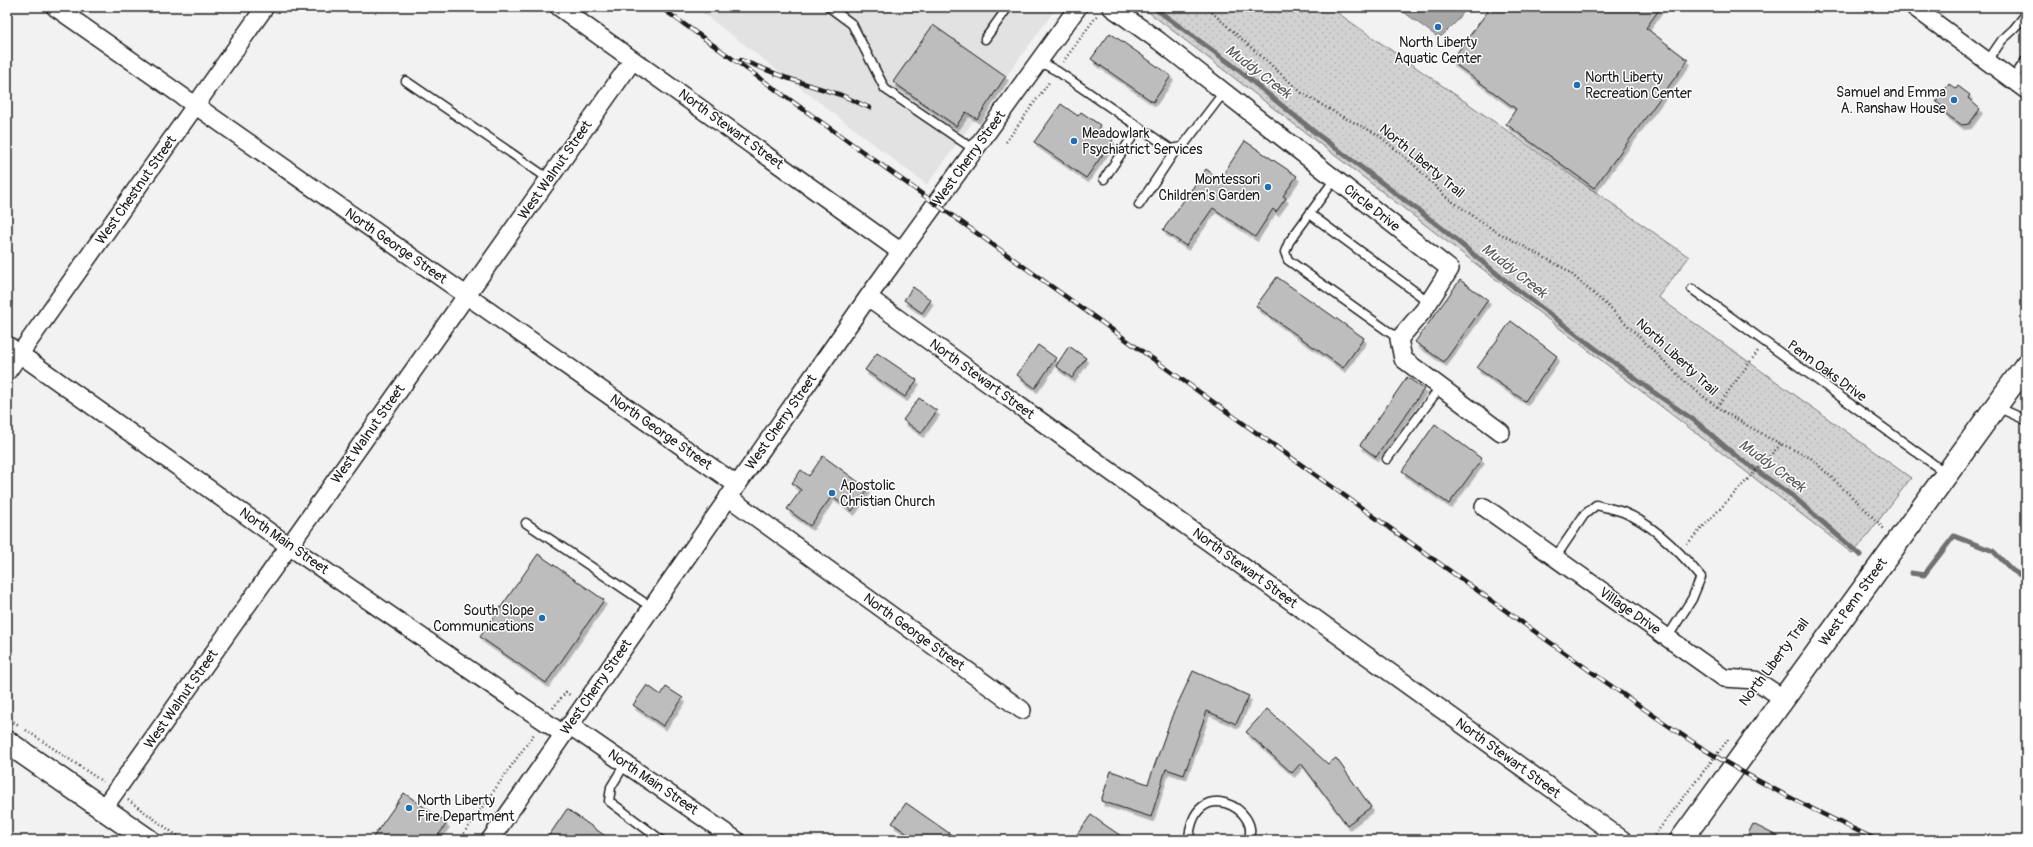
<svg xmlns="http://www.w3.org/2000/svg" width="2033" height="847" font-family="Pangolin,sans-serif">
<defs>
<pattern id="grass-dots" width="8" height="8" patternUnits="userSpaceOnUse"><rect width="8" height="8" fill="#d2d2d2"/><path d="M2 2h.1M6 6h.1" fill="none" stroke="#b4b4b4" stroke-width="1.8" stroke-linecap="round"/></pattern>
<filter id="shadow"><feDropShadow dx="2.5" dy="4.5" stdDeviation="0" flood-color="#0004"/></filter>
</defs>
<rect width="100%" height="100%" fill="#f2f2f2"/>
<filter id="ink" filterUnits="userSpaceOnUse"><feTurbulence type="fractalNoise" baseFrequency=".025" numOctaves="2"/><feDisplacementMap in="SourceGraphic" scale="8" xChannelSelector="R" yChannelSelector="G"/><feConvolveMatrix kernelMatrix="1 2 1 2 8 2 1 2 1" color-interpolation-filters="sRGB"/></filter>
<g filter="url(#ink)">
<path fill="#e2e2e2" d="M 695,7 L 1057,7 L 927,185 Z"/>
<path fill="url(#grass-dots)" stroke="#777" d="M 1142,7 L 1329,7 L 1689,257 L 1658,297 L 1911,478 L 1853,554 Z"/>
<path fill="#a8a8a8" stroke="#707070" d="M 1397,7 L 1467,7 L 1457,21 L 1442,36 L 1436,36 Z"/>
<g fill="none" stroke-linecap="round" stroke-linejoin="round">
<path stroke="#707070" stroke-width="5" d="M 1153,7 L 1231,64 L 1317,134 L 1439,226 L 1502,278 L 1649,389 L 1695,421 L 1736,456 L 1794,497 L 1860,555
M 1911,573 L 1924,575 L 1954,536 L 1993,551 L 2012,570 L 2026,579"/>
</g>
<path fill="#bdbdbd" stroke="#1c1c1c" filter="url(#shadow)" d="M 1491,7 L 1661,7 L 1646,28 L 1688,60 L 1594,188 L 1506,124 L 1516,109 L 1451,61 Z
M 933,25 L 1006,76 L 977,119 L 966,112 L 956,126 L 893,82 Z
M 1110,33 L 1171,76 L 1153,102 L 1091,59 Z
M 1949,84 L 1956,89 L 1958,86 L 1970,95 L 1968,98 L 1980,109 L 1969,124 L 1962,125 L 1950,117 L 1941,109 L 1943,107 L 1936,102 Z
M 1061,104 L 1078,116 L 1081,112 L 1100,125 L 1098,129 L 1113,140 L 1086,178 L 1034,142 Z
M 1245,141 L 1297,176 L 1283,196 L 1286,198 L 1276,212 L 1273,209 L 1255,237 L 1213,208 L 1186,246 L 1163,230 L 1206,169 L 1220,179 Z
M 1277,277 L 1364,338 L 1343,368 L 1256,306 Z
M 1460,280 L 1488,300 L 1444,362 L 1415,342 Z
M 913,287 L 931,300 L 922,313 L 904,300 Z
M 1511,321 L 1557,356 L 1525,401 L 1477,368 Z
M 1038,345 L 1056,358 L 1035,388 L 1017,375 Z
M 1069,346 L 1086,358 L 1072,378 L 1056,366 Z
M 877,353 L 917,380 L 905,397 L 865,370 Z
M 1407,377 L 1424,389 L 1376,457 L 1360,445 Z
M 919,398 L 937,411 L 921,433 L 903,420 Z
M 1435,424 L 1482,459 L 1449,504 L 1402,471 Z
M 823,456 L 868,489 L 852,511 L 832,496 L 810,526 L 787,509 L 801,490 L 792,483 L 801,470 L 809,476 Z
M 538,554 L 604,600 L 546,683 L 480,637 Z
M 1193,671 L 1249,696 L 1236,724 L 1207,711 L 1184,775 L 1166,769 L 1151,817 L 1101,801 L 1111,771 L 1148,784 L 1172,716 Z
M 647,685 L 661,695 L 666,687 L 683,698 L 663,726 L 633,705 Z
M 1267,709 L 1328,764 L 1336,758 L 1371,807 L 1347,825 L 1301,763 L 1292,773 L 1246,732 Z
M 404,793 L 447,823 L 435,840 L 371,840 Z
M 906,803 L 959,840 L 916,840 L 892,823 Z
M 567,809 L 611,840 L 546,840 Z
M 1091,815 L 1102,823 L 1127,840 L 1073,840 Z
M 1753,824 L 1785,840 L 1745,840 Z"/>
<g fill="none" stroke-linecap="round" stroke-linejoin="round">
<defs>
<path id="lane" d="M 829,7 L 852,24 L 885,89 L 975,150
M 985,39 L 1008,7
M 1040,62 L 1057,71 L 1171,149 L 1182,147 L 1224,92
M 1987,62 L 2002,40 L 2014,29 L 2026,14
M 2012,80 L 2026,60
M 406,81 L 549,179
M 1104,179 L 1139,127
M 1335,179 L 1289,242 L 1285,252 L 1288,260 L 1399,339
M 1139,205 L 1177,148
M 1310,214 L 1429,302
M 1692,289 L 1947,474
M 1997,407 L 2026,420
M 1387,459 L 1441,386
M 526,523 L 651,607
M 1555,558 L 1584,515 L 1596,505 C 1605,507 1615,509 1623,512 C 1653,524 1681,553 1701,577 L 1692,599 L 1667,638
M 625,764 L 611,787 L 609,801 L 661,840
M 1189,840 C 1193,772 1263,810 1248,840"/>
<path id="street" d="M 55,7 L 737,485
M 559,7 L 901,252
M 1111,7 L 1159,41 L 1450,269 L 1424,310 L 1399,339 L 1403,359 L 1501,432
M 1914,7 L 2026,90
M 868,297 L 1623,840
M 7,345 L 289,546 L 563,734
M 7,372 L 265,7
M 728,497 L 1022,710
M 1484,507 L 1724,678 L 1755,680 L 1783,698
M 569,725 L 736,840
M 103,809 L 633,60
M 490,840 L 868,297 L 1078,7"/>
<path id="secondary" d="M 7,742 L 148,840
M 1681,840 L 2026,365"/>
</defs>
<use href="#lane" stroke="#1c1c1c" stroke-width="11"/>
<use href="#street" stroke="#1c1c1c" stroke-width="20"/>
<use href="#secondary" stroke="#1c1c1c" stroke-width="25"/>
<path stroke="#1c1c1c" stroke-width="2.5" stroke-dasharray="1 3" stroke-linecap="butt" d="M 1206,7 L 1302,93 L 1339,115 L 1377,134 L 1413,164 L 1446,197 L 1492,229 L 1567,270 L 1612,310 L 1685,382 L 1721,410 L 1769,438 L 1811,458 L 1866,510 L 1884,529
M 1063,62 L 1098,14
M 1006,142 L 1050,81
M 1717,407 L 1758,351
M 1687,544 L 1781,444
M 553,708 L 566,692 L 571,696
M 7,717 L 20,726
M 26,730 L 103,782
M 128,800 L 183,840
M 459,840 L 534,734
M 1658,840 L 1653,837 L 1730,737"/>
<use href="#lane" stroke="#fff" stroke-width="8"/>
<use href="#street" stroke="#fff" stroke-width="17"/>
<use href="#secondary" stroke="#fff" stroke-width="22"/>
<defs>
<path id="rail" d="M 660,7 L 1607,683 C 1640,706 1673,730 1707,751 C 1762,785 1819,813 1877,840
M 741,60 L 787,78 L 841,95 L 870,108"/>
</defs>
<use href="#rail" stroke="#1c1c1c" stroke-width="4.5"/>
<use href="#rail" stroke="#fff" stroke-width="3" stroke-dasharray="9" stroke-linecap="butt"/>
</g>
</g>
<g fill="#1f6fb2" stroke="#fff" stroke-width="1.5">
<circle cx="1438" cy="27" r="4"/>
<circle cx="1577" cy="85" r="4"/>
<circle cx="1954" cy="100" r="4"/>
<circle cx="1074" cy="141" r="4"/>
<circle cx="1268" cy="187" r="4"/>
<circle cx="832" cy="493" r="4"/>
<circle cx="542" cy="618" r="4"/>
<circle cx="409" cy="808" r="4"/>
</g>
<g text-anchor="middle" dominant-baseline="central" stroke-width="3" stroke-linejoin="round" paint-order="stroke">
<g font-size="14" fill="#1c1c1c" stroke="#fff" text-anchor="start">
<text x="1438" y="42" text-anchor="middle">North Liberty<tspan x="1438" dy="16">Aquatic Center</tspan></text>
<text x="1585" y="77">North Liberty<tspan x="1585" dy="16">Recreation Center</tspan></text>
<text x="1946" y="92" text-anchor="end">Samuel and Emma<tspan x="1946" dy="16">A. Ranshaw House</tspan></text>
<text x="1082" y="133">Meadowlark<tspan x="1082" dy="16">Psychiatrict Services</tspan></text>
<text x="1260" y="179" text-anchor="end">Montessori<tspan x="1260" dy="16">Children's Garden</tspan></text>
<text x="840" y="485">Apostolic<tspan x="840" dy="16">Christian Church</tspan></text>
<text x="534" y="610" text-anchor="end">South Slope<tspan x="534" dy="16">Communications</tspan></text>
<text x="417" y="800">North Liberty<tspan x="417" dy="16">Fire Department</tspan></text>
</g>
<g font-size="14" fill="#1c1c1c" stroke="#fff">
<text transform="translate(731 129) rotate(36)">North Stewart Street</text>
<text transform="translate(969 158) rotate(-54)">West Cherry Street</text>
<text transform="translate(1422 161) rotate(40)">North Liberty Trail</text>
<text transform="translate(555 170) rotate(-55)">West Walnut Street</text>
<text transform="translate(136 190) rotate(-55)">West Chestnut Street</text>
<text transform="translate(1372 208) rotate(38)">Circle Drive</text>
<text transform="translate(396 246) rotate(35)">North George Street</text>
<text transform="translate(1677 357) rotate(43)">North Liberty Trail</text>
<text transform="translate(1827 371) rotate(36)">Penn Oaks Drive</text>
<text transform="translate(982 379) rotate(36)">North Stewart Street</text>
<text transform="translate(781 422) rotate(-55)">West Cherry Street</text>
<text transform="translate(661 432) rotate(35)">North George Street</text>
<text transform="translate(368 434) rotate(-55)">West Walnut Street</text>
<text transform="translate(284 541) rotate(35)">North Main Street</text>
<text transform="translate(1245 568) rotate(36)">North Stewart Street</text>
<text transform="translate(1853 602) rotate(-54)">West Penn Street</text>
<text transform="translate(1630 611) rotate(35)">Village Drive</text>
<text transform="translate(914 632) rotate(36)">North George Street</text>
<text transform="translate(1774 662) rotate(-53)">North Liberty Trail</text>
<text transform="translate(596 687) rotate(-55)">West Cherry Street</text>
<text transform="translate(181 699) rotate(-55)">West Walnut Street</text>
<text transform="translate(1508 758) rotate(36)">North Stewart Street</text>
<text transform="translate(653 782) rotate(34)">North Main Street</text>
</g>
<g font-size="15" font-style="italic" fill="#5b5b5b" stroke="#fff">
<text transform="translate(1258 72) rotate(37)">Muddy Creek</text>
<text transform="translate(1514 271) rotate(38)">Muddy Creek</text>
<text transform="translate(1772 466) rotate(36)">Muddy Creek</text>
</g>
</g>
<rect width="2033" height="847" fill="none" stroke="#fff" stroke-width="24"/>
<rect x="12" y="12" width="2009" height="823" fill="none" stroke="#1c1c1c" stroke-width="1.5" filter="url(#ink)"/>
</svg>
